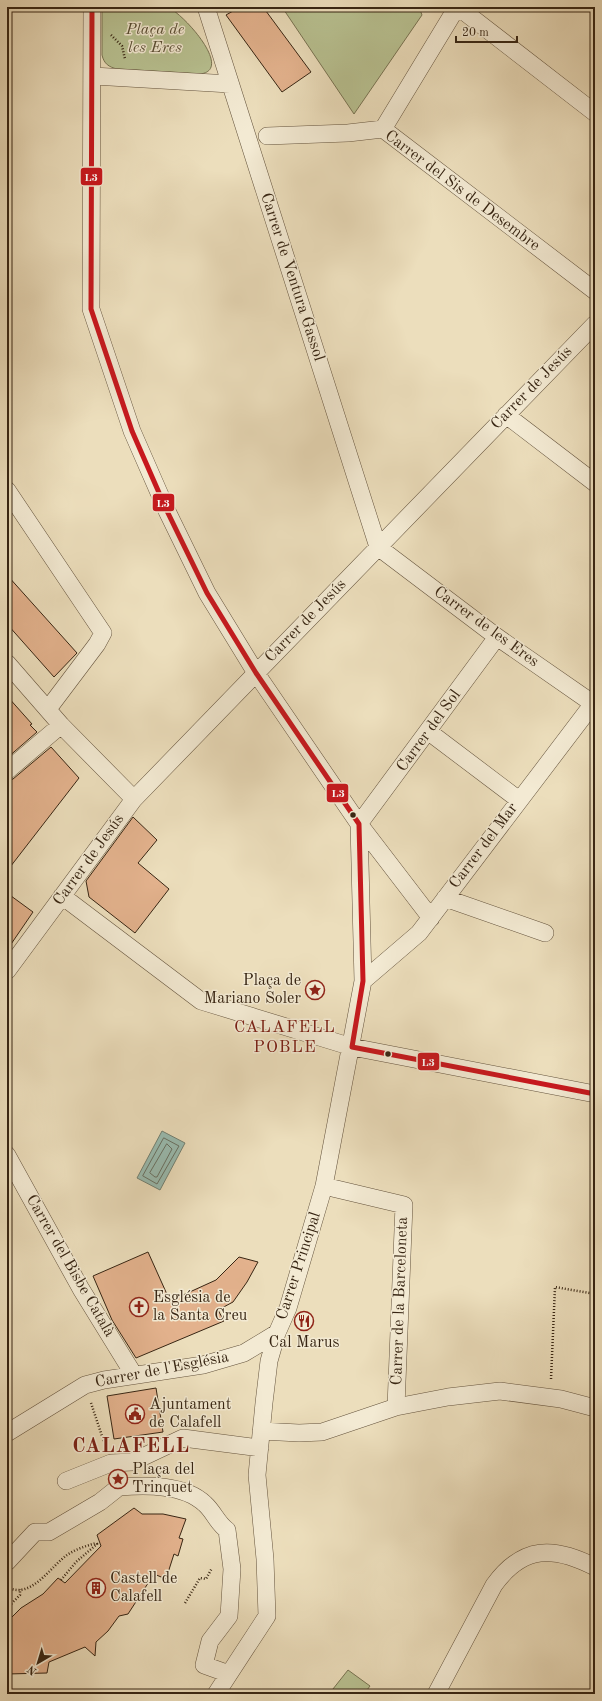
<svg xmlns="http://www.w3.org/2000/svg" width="602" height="1701" font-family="'Old Standard TT',serif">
<rect width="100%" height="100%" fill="#ecdebc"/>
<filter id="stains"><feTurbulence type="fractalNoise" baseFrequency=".005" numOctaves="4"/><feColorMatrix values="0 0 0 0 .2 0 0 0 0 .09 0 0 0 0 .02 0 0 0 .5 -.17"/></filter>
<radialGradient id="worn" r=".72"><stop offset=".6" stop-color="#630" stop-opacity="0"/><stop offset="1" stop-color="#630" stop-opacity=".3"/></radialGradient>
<path fill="#b8c191" stroke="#787352" d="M 102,7 C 117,7 133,7 148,7 C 154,7 162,6 167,7 C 181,11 235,70 200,74 L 117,69 C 109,67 104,64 102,55 Z
M 285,7 L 419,7 L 422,15 L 354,114 L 284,10 Z
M 348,1670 L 370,1686 L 364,1694 L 329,1694 Z"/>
<path fill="#99bcb1" stroke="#728072" d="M 162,1131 L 185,1143 L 160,1190 L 137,1178 Z"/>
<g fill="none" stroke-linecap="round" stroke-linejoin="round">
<path stroke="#687062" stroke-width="1" d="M 164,1138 L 179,1146 L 157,1184 L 143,1176 Z
M 167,1144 L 172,1149 L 157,1177 L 155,1177 L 150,1173 Z"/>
</g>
<path fill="#e3b28d" stroke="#372513" d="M 240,7 L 263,7 L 311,72 L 282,92 L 226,15 Z
M 7,575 L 77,653 L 54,677 L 7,624 Z
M 7,696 L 32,724 L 30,725 L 37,732 L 7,758 Z
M 51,747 L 79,778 L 7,871 L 7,781 L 13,779 Z
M 133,817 L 157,840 L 138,863 L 169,889 L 135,933 L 89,897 L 86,881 Z
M 7,893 L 33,912 L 7,950 Z
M 148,1252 L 170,1301 L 216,1280 L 239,1257 L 258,1262 L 247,1282 L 233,1302 L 218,1310 L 224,1321 L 136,1358 L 112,1320 L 93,1276 Z
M 156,1388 L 163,1432 L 114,1439 L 107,1396 Z
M 134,1508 L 142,1514 L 163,1514 L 186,1519 L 179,1538 L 183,1539 L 178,1556 L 174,1554 L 166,1579 L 154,1574 L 128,1614 L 119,1616 L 108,1631 L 96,1642 L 95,1656 L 85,1647 L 49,1662 L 47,1673 L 7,1674 L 7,1622 L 21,1608 L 43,1594 L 58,1578 L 65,1583 L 101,1546 L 97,1535 Z"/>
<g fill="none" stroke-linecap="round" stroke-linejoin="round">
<defs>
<path id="street" d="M 92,7 L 91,309 L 132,431 L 167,511 L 207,593 L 256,673 L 359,824 L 431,918
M 206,7 L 378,547 L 497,637 L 595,705
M 458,7 L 595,113
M 93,76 L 230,84
M 383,129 L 457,7
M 267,136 L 348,133 L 383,129 L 595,291
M 506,415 L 595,483
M 7,490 L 103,633 L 97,644 L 48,709
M 7,663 L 61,725 L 134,799
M 429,732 L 519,800
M 7,771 L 61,725
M 359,824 L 497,637
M 62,896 L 201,1001 L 352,1047 L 595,1094
M 445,898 L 545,933
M 7,971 L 134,799 L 595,324
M 363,981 L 419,933 L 595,701
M 7,1155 L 81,1289 L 134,1375
M 324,1186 L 404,1205 L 396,1407
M 261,1431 L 299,1433 L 322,1432 L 396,1407 L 448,1397 L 500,1391 L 561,1399 L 595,1408
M 7,1433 L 85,1385 L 104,1380 L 203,1365 L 244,1353 L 277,1333
M 66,1481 L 111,1463 L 132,1462 L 183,1438 L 260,1448
M 119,1487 C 146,1485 184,1484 205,1504 C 214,1512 217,1523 227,1530 L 232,1569 L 229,1616 L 210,1641 L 204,1665 L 229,1674
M 7,1562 L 35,1532 L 49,1532 L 100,1502 L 119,1487
M 216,1694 L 267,1616 L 265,1559 L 257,1475 L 264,1403 L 269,1361 L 277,1333 L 288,1308 L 324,1186 L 363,981 L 359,824
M 436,1694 L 494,1585 C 523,1545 554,1546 595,1567"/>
</defs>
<use href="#street" stroke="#64533d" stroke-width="18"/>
<path stroke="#372513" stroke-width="2.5" stroke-dasharray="1 2" stroke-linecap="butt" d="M 111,35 L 122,46 L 125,59
M 551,1379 L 555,1287 L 595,1294
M 91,1403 L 105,1445
M 7,1587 C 31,1600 50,1567 67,1555 C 76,1549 86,1546 96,1543 L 97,1544 L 76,1562 L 61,1580
M 185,1603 L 200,1578 L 206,1579 L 212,1568
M 7,1608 L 20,1595 L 20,1589"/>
<use href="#street" stroke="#f3ead3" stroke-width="17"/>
<defs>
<path id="bus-1" d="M 92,7 L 91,309 L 132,431 L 167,511 L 207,593 L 256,673 L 359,824 L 363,981 L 352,1047 L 595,1094"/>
</defs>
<use href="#bus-1" stroke="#f3ead3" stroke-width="8"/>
<use href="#bus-1" stroke="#c7181e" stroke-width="5"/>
</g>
<defs>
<symbol id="sight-ring" viewBox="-11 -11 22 22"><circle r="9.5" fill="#f3ead3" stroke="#8f2418" stroke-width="1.5"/><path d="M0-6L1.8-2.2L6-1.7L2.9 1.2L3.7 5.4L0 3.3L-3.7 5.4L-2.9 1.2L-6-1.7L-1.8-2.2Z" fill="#8f2418"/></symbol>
<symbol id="church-ring" viewBox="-11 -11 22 22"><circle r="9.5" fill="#f3ead3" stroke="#8f2418" stroke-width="1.5"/><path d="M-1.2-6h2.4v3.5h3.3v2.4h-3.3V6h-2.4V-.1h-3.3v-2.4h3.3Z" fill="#8f2418"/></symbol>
<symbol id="restaurant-ring" viewBox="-11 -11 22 22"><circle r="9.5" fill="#f3ead3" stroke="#8f2418" stroke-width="1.5"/><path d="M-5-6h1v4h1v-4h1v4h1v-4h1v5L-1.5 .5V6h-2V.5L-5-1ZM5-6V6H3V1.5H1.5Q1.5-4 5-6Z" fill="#8f2418"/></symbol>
<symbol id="civic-ring" viewBox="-11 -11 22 22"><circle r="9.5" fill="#f3ead3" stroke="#8f2418" stroke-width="1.5"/><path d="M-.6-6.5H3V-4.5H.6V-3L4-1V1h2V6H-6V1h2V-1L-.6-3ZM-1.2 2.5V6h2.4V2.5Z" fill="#8f2418"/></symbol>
<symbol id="building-ring" viewBox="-11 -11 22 22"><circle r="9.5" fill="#f3ead3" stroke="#8f2418" stroke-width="1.5"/><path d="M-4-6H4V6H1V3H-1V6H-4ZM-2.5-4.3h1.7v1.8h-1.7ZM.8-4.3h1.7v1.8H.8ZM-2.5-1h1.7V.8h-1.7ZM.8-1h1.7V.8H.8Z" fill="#8f2418"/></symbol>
</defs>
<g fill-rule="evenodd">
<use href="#sight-ring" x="304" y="979" width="22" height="22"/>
<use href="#church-ring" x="128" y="1296" width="22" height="22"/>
<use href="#restaurant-ring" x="293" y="1310" width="22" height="22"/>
<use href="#civic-ring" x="124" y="1403" width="22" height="22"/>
<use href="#sight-ring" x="107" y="1468" width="22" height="22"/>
<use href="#building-ring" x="85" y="1577" width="22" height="22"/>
</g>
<g fill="#372513" stroke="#f3ead3" stroke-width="1.5">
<circle cx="353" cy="815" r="3.5"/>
<circle cx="388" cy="1054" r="3.5"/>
</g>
<g text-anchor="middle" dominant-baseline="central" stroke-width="3" stroke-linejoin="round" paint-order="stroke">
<g font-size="16" font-style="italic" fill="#574c32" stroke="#f3ead3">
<text x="155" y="30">Plaça de<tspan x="155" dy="18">les Eres</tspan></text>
</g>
<g font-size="16" fill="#372513" stroke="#f3ead3">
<text transform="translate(462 191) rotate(37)">Carrer del Sis de Desembre</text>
<text transform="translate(292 277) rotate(72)">Carrer de Ventura Gassol</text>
<text transform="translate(532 388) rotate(-46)">Carrer de Jesús</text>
<text transform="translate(306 621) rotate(-46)">Carrer de Jesús</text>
<text transform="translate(486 627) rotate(36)">Carrer de les Eres</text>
<text transform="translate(429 731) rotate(-54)">Carrer del Sol</text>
<text transform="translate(484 846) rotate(-53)">Carrer del Mar</text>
<text transform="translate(89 860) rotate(-54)">Carrer de Jesús</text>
<text transform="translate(70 1266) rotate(60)">Carrer del Bisbe Català</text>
<text transform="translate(299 1266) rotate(-72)">Carrer Principal</text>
<text transform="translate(400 1301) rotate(-88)">Carrer de la Barceloneta</text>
<text transform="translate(162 1370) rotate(-11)">Carrer de l'Església</text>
</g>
<g font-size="16" fill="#372513" stroke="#f3ead3" text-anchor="start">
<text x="301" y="981" text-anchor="end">Plaça de<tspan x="301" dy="18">Mariano Soler</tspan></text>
<text x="153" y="1298">Església de<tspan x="153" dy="18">la Santa Creu</tspan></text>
<text x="304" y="1343" text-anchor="middle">Cal Marus</text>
<text x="149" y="1405">Ajuntament<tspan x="149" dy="18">de Calafell</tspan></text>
<text x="132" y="1470">Plaça del<tspan x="132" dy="18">Trinquet</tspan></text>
<text x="110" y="1579">Castell de<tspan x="110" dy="18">Calafell</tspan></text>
</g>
<g font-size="17" letter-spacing="1" fill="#7a1f14" stroke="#f3ead3">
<text x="285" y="1027">CALAFELL<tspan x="285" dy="20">POBLE</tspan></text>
</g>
<g font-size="20" font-weight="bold" letter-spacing="1" fill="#7a1f14" stroke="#f3ead3">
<text x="131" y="1447">CALAFELL</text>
</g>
</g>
<g stroke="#f3ead3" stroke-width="1.5">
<rect x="80" y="167" width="23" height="19" rx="4" fill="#c7181e"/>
<rect x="152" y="493" width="23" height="19" rx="4" fill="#c7181e"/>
<rect x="326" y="783" width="23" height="20" rx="4" fill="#c7181e"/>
<rect x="417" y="1052" width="23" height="19" rx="4" fill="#c7181e"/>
</g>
<g font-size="11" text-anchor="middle" font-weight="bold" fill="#fff">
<text x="91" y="181">L3</text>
<text x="163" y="507">L3</text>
<text x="338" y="797">L3</text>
<text x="428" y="1066">L3</text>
</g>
<rect width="602" height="1701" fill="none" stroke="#ecdebc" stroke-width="24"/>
<rect x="8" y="8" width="586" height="1685" fill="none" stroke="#372513" stroke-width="2"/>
<rect x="12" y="12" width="578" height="1677" fill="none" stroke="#372513"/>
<g transform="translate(38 1663) rotate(218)" stroke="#f3ead3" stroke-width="3" paint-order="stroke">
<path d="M0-3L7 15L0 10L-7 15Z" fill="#372513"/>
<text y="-6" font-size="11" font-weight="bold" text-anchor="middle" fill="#372513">N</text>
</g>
<path d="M456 36v6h61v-6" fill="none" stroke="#372513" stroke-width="2"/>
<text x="462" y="36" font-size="12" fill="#372513" stroke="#f3ead3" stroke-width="3" paint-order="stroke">20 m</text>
<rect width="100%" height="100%" filter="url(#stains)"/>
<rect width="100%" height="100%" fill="url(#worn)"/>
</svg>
